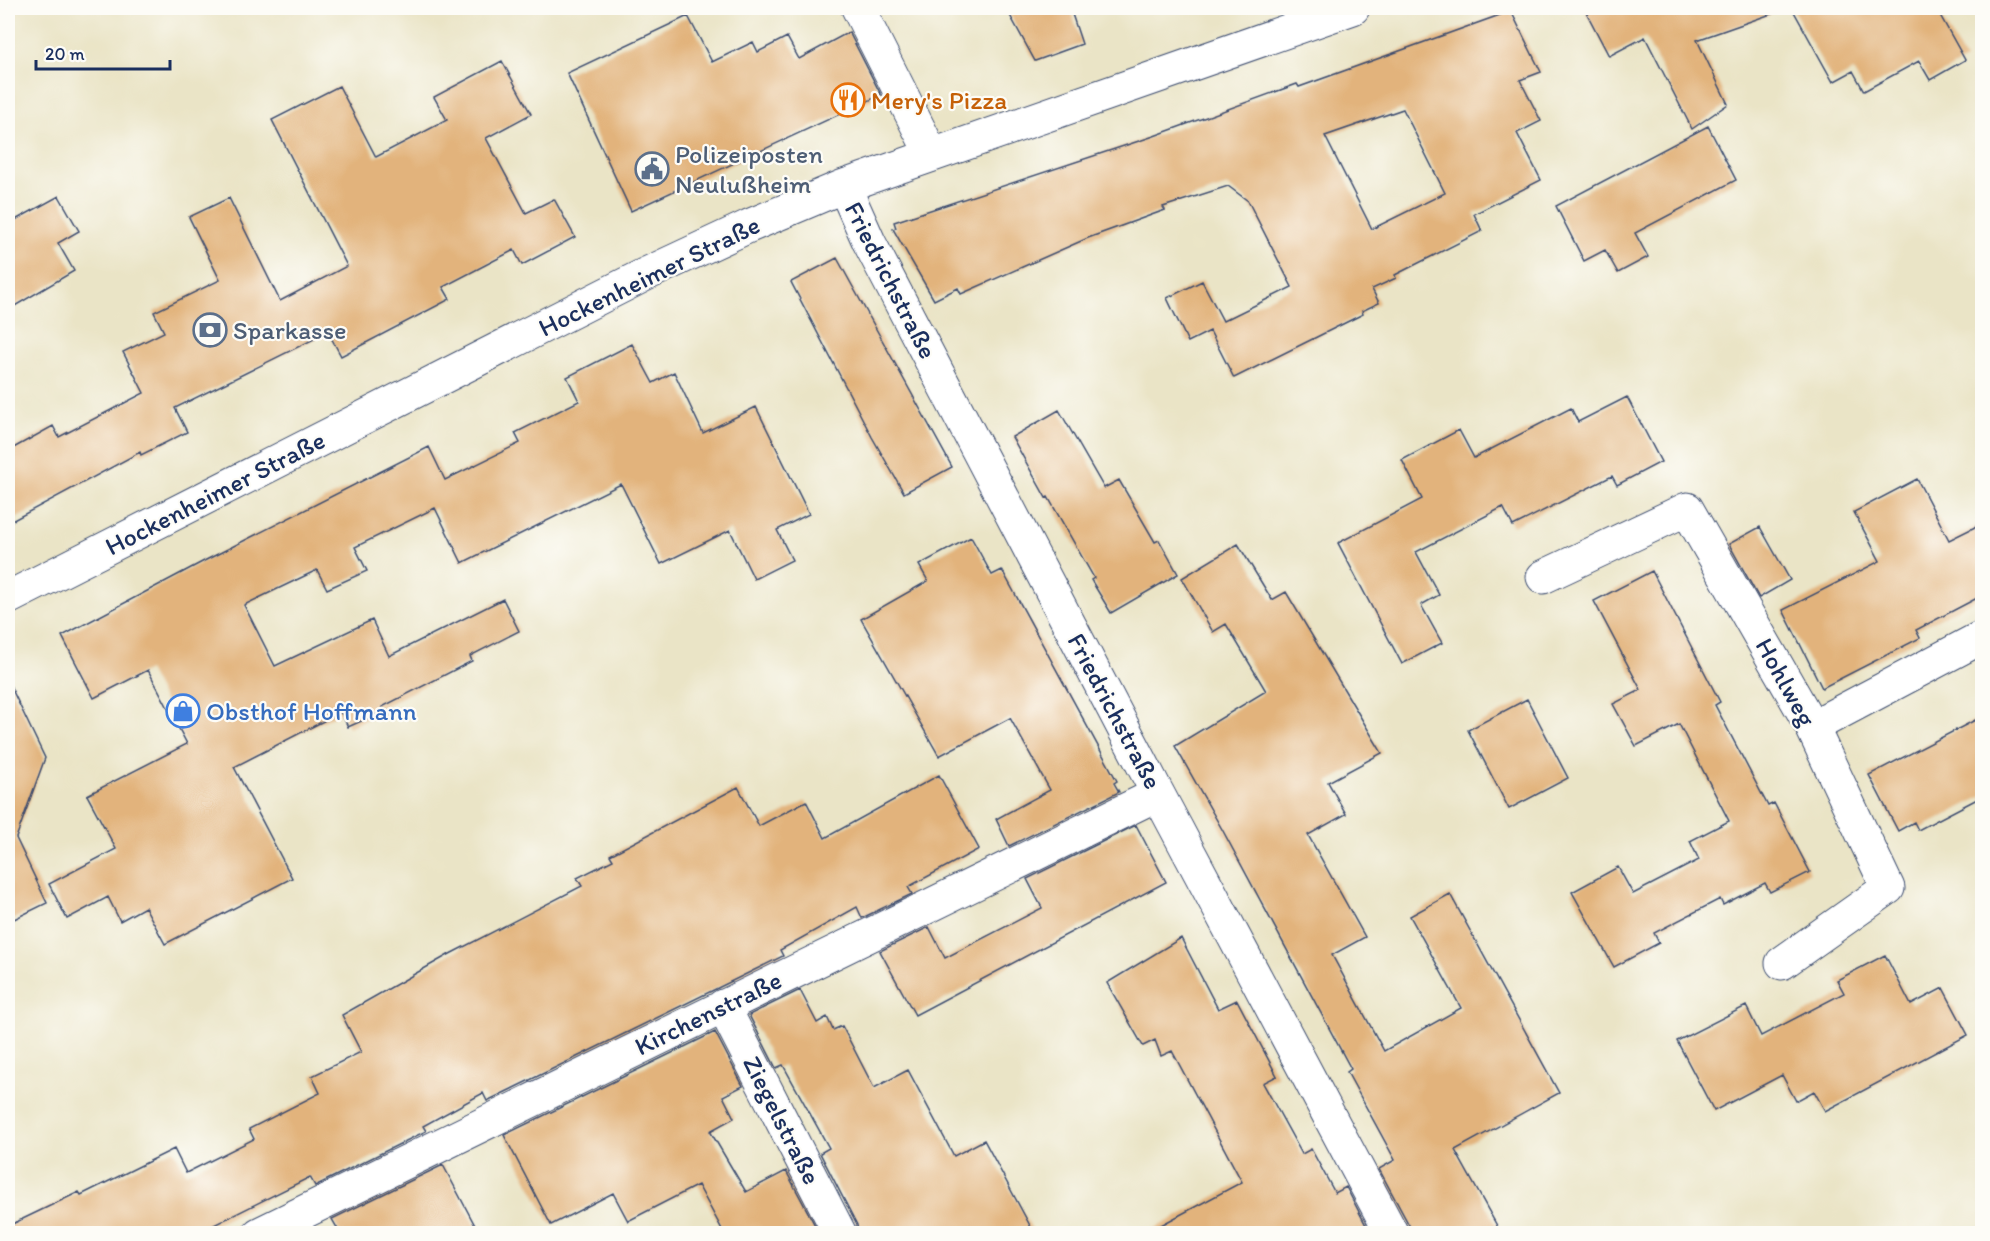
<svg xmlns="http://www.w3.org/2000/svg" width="1990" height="1241" font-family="Itim,sans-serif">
<rect width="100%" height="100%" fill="#fdfcf7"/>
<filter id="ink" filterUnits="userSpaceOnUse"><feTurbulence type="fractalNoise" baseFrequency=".0167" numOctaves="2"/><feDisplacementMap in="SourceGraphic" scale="12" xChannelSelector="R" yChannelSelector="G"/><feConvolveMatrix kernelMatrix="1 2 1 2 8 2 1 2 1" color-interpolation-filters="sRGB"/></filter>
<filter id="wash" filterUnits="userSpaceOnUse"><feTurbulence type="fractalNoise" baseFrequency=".008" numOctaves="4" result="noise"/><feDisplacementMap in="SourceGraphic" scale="24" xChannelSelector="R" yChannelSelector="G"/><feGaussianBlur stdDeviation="1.35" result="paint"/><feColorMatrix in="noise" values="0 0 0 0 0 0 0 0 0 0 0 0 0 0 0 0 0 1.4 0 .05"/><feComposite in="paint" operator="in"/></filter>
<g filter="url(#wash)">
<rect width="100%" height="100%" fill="#eae4c6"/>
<g id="blocks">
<path fill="#e2b37b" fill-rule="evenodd" d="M 1006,8 L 1070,8 L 1082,44 L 1035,61 Z
M 1584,8 L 1773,8 L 1774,13 L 1697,40 L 1728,104 L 1692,129 L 1645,37 L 1609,56 Z
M 1792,8 L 1936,8 L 1965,60 L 1930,80 L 1919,61 L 1864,91 L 1853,71 L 1833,82 Z
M 1511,11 L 1541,72 L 1520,80 L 1541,121 L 1517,133 L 1541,180 L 1474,214 L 1482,231 L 1395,275 L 1396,278 L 1372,289 L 1379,303 L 1362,311 L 1363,314 L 1234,378 L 1210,331 L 1188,342 L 1167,298 L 1202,281 L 1223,321 L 1292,287 L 1248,201 L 1228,186 L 1163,207 L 1165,210 L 1088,238 L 961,294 L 958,288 L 934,300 L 893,229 L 896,228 L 894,222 L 1154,136 L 1297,84 L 1299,87 ZM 1403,109 L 1445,193 L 1372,229 L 1325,136 Z
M 688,16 L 712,62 L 753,42 L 758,52 L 787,37 L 799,59 L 849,32 L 881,95 L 631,211 L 567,73 Z
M 502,61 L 531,114 L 486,138 L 526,213 L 554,199 L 575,237 L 522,265 L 514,250 L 443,287 L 450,299 L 341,356 L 328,332 L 175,408 L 187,432 L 141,455 L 140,452 L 8,523 L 8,451 L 53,426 L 59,437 L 144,393 L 123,352 L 164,332 L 154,312 L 220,280 L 189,217 L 229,198 L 280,301 L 347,266 L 272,120 L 339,86 L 376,157 L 447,120 L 434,97 Z
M 1708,126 L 1736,180 L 1635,233 L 1648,257 L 1618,273 L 1605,250 L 1584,261 L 1556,206 Z
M 59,196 L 79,231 L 58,243 L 74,271 L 8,310 L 8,224 Z
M 837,258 L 952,467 L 904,493 L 872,437 L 791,282 Z
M 632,344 L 653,383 L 674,372 L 703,433 L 756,407 L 809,514 L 777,530 L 792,560 L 754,579 L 730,530 L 661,564 L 621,484 L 462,563 L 435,508 L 355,547 L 367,571 L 327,589 L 317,570 L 244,605 L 275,666 L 372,620 L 389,656 L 503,599 L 519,631 L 470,656 L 472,661 L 382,707 L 384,711 L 348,727 L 341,712 L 234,767 L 292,878 L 165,944 L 145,907 L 120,921 L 108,897 L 67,919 L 49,884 L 116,849 L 87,795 L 187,744 L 148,670 L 94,698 L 62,636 L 206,560 L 429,447 L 445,480 L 520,443 L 515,433 L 579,401 L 567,377 Z
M 1627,397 L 1661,462 L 1617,485 L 1612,476 L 1513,526 L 1503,507 L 1416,552 L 1439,595 L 1421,605 L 1442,643 L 1402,664 L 1338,543 L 1422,499 L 1402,460 L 1459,430 L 1474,458 L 1571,408 L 1578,422 Z
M 1059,410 L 1104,488 L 1119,480 L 1155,542 L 1159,540 L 1178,574 L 1111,613 L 1091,580 L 1094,578 L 1048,497 L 1046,498 L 1012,437 Z
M 1917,479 L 1949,540 L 1983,523 L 1983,595 L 1916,630 L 1920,638 L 1822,688 L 1783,610 L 1880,561 L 1854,512 Z
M 1760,527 L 1790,580 L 1759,598 L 1729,544 Z
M 971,537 L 992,575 L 1002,570 L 1117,781 L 1114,783 L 1119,792 L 1009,846 L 996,819 L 1050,790 L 1010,718 L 939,756 L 861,619 L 928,581 L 919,565 Z
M 1238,544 L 1272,600 L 1286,592 L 1382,753 L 1328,782 L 1346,814 L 1308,835 L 1365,937 L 1332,955 L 1384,1051 L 1461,1008 L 1410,916 L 1450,894 L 1559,1093 L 1455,1150 L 1501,1233 L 1411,1233 L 1409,1225 L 1379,1169 L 1395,1160 L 1347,1072 L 1351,1069 L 1223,831 L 1175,746 L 1266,691 L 1226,624 L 1213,632 L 1182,578 Z
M 1652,571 L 1720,702 L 1715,705 L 1768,806 L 1774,803 L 1810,872 L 1770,892 L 1765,883 L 1723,905 L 1720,899 L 1654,933 L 1659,943 L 1614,967 L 1572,892 L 1618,867 L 1633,894 L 1699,860 L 1690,841 L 1729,821 L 1679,724 L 1636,746 L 1613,704 L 1641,690 L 1594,601 Z
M 8,681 L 45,758 L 16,838 L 47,903 L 8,922 Z
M 1527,699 L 1568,778 L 1509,809 L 1468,730 Z
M 1983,716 L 1983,796 L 1918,830 L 1914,822 L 1898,831 L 1869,775 Z
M 939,775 L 979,849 L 908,887 L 912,894 L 862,918 L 857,907 L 780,950 L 783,956 L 487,1101 L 483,1093 L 423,1126 L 426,1131 L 315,1186 L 310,1177 L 198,1233 L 8,1233 L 8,1226 L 79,1192 L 81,1195 L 174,1149 L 186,1173 L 254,1139 L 249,1129 L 320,1093 L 312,1076 L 361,1052 L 342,1015 L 450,954 L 582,886 L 577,878 L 613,860 L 610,855 L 738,787 L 759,826 L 806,801 L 825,838 Z
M 1136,825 L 1166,882 L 915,1015 L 880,951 L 929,927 L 945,958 L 1042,908 L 1027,879 Z
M 1181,938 L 1218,1009 L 1237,1000 L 1277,1076 L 1263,1083 L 1302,1154 L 1311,1149 L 1335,1193 L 1346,1187 L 1370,1233 L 1146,1233 L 1242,1182 L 1172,1051 L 1161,1056 L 1155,1040 L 1143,1046 L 1107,983 Z
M 1885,955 L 1911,1005 L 1943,988 L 1968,1035 L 1825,1111 L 1814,1091 L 1796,1101 L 1782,1075 L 1714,1111 L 1677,1041 L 1746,1006 L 1761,1036 L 1844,993 L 1837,980 Z
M 800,990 L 817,1023 L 827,1017 L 833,1030 L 842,1026 L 874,1088 L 908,1070 L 954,1156 L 984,1140 L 1034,1233 L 858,1233 L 857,1225 L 820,1153 L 829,1148 L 783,1065 L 776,1068 L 749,1015 Z
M 715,1032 L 743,1086 L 723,1096 L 734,1118 L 710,1131 L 746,1192 L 786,1171 L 819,1233 L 724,1233 L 698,1185 L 628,1221 L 613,1193 L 551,1225 L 504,1135 Z
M 443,1165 L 479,1233 L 340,1233 L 332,1219 Z"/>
</g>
</g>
<g filter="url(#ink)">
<use href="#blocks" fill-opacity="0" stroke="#3a4a6e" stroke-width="1.5"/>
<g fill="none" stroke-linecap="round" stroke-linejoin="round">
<defs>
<path id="minor" d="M 858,8 L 932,155
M 844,186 L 869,242 L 1158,794 L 1392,1234
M 1543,577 L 1687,509 L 1812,727 L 1888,888 L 1782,963
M 8,598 L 644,275 L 749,226 L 844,186 L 1353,8
M 1812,727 L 1982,637
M 723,1006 L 840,1234
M 259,1234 L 1158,794"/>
</defs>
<use href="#minor" stroke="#3a4a6e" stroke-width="35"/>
<use href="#minor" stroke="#fff" stroke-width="33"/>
</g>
</g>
<defs>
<symbol id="restaurant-ring" viewBox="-11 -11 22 22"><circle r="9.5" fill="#fdfcf7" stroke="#e8710a" stroke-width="1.5"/><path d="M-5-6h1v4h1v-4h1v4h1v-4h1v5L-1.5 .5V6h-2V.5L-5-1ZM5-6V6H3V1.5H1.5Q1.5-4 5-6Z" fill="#e8710a"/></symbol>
<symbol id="civic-ring" viewBox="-11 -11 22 22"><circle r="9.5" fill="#fdfcf7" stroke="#5c6f8a" stroke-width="1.5"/><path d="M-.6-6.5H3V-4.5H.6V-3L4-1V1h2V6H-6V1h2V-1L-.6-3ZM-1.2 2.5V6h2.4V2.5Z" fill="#5c6f8a"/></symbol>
<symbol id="bank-ring" viewBox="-11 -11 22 22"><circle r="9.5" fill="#fdfcf7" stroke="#5c6f8a" stroke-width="1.5"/><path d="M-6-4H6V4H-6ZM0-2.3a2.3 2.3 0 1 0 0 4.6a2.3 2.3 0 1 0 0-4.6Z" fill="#5c6f8a"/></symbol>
<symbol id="shop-ring" viewBox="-11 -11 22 22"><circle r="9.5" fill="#fdfcf7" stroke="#3f7fe0" stroke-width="1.5"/><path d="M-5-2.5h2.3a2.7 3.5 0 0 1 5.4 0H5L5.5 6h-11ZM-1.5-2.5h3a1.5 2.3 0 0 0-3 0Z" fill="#3f7fe0"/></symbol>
</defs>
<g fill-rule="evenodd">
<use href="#restaurant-ring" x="829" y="81" width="38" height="38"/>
<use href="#civic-ring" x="633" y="150" width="38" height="38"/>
<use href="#bank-ring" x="191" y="311" width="38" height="38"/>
<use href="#shop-ring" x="164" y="692" width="38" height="38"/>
</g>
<g text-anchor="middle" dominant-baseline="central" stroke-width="4.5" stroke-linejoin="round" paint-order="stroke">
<g font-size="26" fill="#c56008" stroke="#fdfcf7" text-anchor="start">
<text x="871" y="100">Mery's Pizza</text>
</g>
<g font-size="26" fill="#4e5e75" stroke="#fdfcf7" text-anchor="start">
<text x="675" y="154">Polizeiposten<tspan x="675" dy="30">Neulußheim</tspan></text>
<text x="233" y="330">Sparkasse</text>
</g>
<g font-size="26" fill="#1b2f5e" stroke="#fdfcf7">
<text transform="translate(649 276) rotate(-26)">Hockenheimer Straße</text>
<text transform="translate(891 280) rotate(63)">Friedrichstraße</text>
<text transform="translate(215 493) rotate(-27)">Hockenheimer Straße</text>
<text transform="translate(1786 682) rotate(61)">Hohlweg</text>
<text transform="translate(1115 711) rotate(62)">Friedrichstraße</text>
<text transform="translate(708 1013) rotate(-26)">Kirchenstraße</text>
<text transform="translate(782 1120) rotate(63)">Ziegelstraße</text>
</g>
<g font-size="26" fill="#366cbe" stroke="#fdfcf7" text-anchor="start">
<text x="206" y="711">Obsthof Hoffmann</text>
</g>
</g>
<rect width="1990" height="1241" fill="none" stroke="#fdfcf7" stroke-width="30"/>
<path d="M36 60v9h134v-9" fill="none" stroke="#1b2f5e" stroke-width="3"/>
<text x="45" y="60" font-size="18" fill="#1b2f5e" stroke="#fdfcf7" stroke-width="4.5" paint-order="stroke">20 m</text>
</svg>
